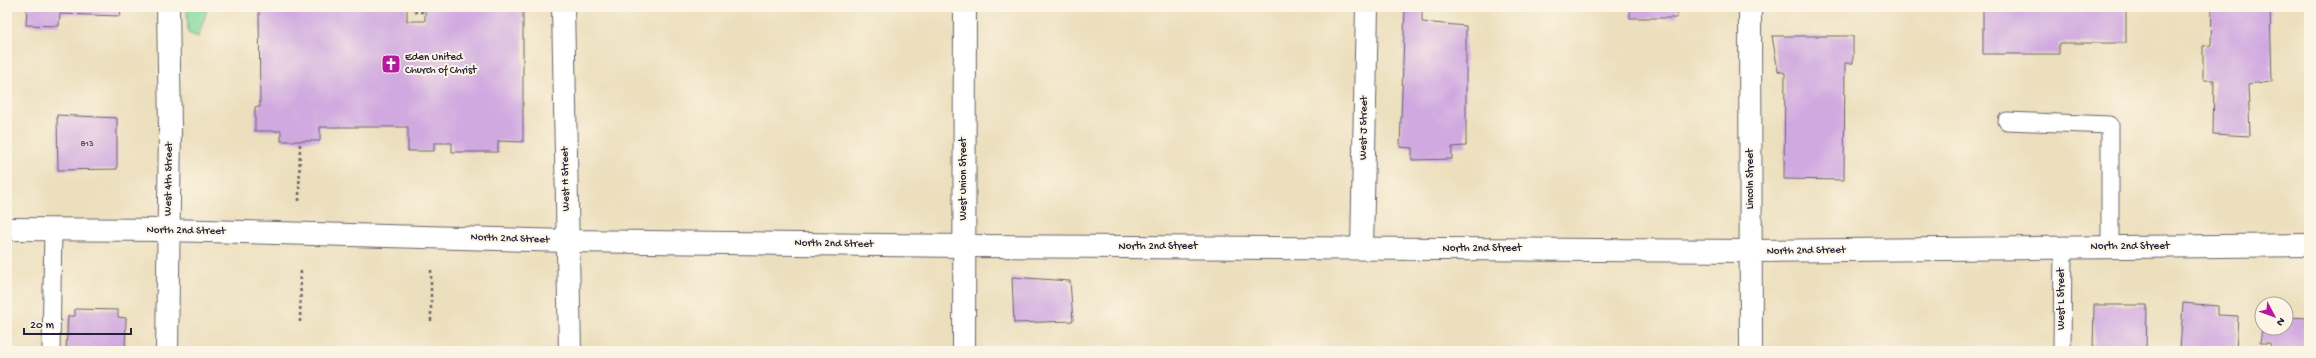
<svg xmlns="http://www.w3.org/2000/svg" width="2316" height="358" font-family="'Gochi Hand',sans-serif">
<rect width="100%" height="100%" fill="#fcf5e5"/>
<filter id="ink" filterUnits="userSpaceOnUse"><feTurbulence type="fractalNoise" baseFrequency=".025" numOctaves="2"/><feDisplacementMap in="SourceGraphic" scale="8" xChannelSelector="R" yChannelSelector="G"/><feConvolveMatrix kernelMatrix="1 2 1 2 8 2 1 2 1" color-interpolation-filters="sRGB"/></filter>
<filter id="wash" filterUnits="userSpaceOnUse"><feTurbulence type="fractalNoise" baseFrequency=".012" numOctaves="4" result="noise"/><feDisplacementMap in="SourceGraphic" scale="16" xChannelSelector="R" yChannelSelector="G"/><feGaussianBlur stdDeviation="0.9" result="paint"/><feColorMatrix in="noise" values="0 0 0 0 0 0 0 0 0 0 0 0 0 0 0 0 0 1.4 0 .05"/><feComposite in="paint" operator="in"/></filter>
<g filter="url(#wash)">
<rect width="100%" height="100%" fill="#ecdfbd"/>
<path fill="#7ed79c" stroke="#507c6c" d="M 187,7 L 208,7 L 198,37 L 188,33 Z"/>
<g id="blocks">
<path fill="#d0a9e0" d="M 27,7 L 121,7 L 120,16 L 60,14 L 59,26 L 26,25 Z
M 259,7 L 407,7 L 407,21 L 425,21 L 425,7 L 523,7 L 523,142 L 498,141 L 498,152 L 452,152 L 452,143 L 434,143 L 434,151 L 408,151 L 408,127 L 320,127 L 320,141 L 281,141 L 281,131 L 255,131 L 255,107 L 260,107 Z
M 1405,7 L 1422,7 L 1422,22 L 1466,26 L 1466,146 L 1452,147 L 1452,159 L 1412,160 L 1412,148 L 1400,147 Z
M 1630,7 L 1677,7 L 1677,18 L 1630,18 Z
M 1983,7 L 2126,7 L 2126,43 L 2059,43 L 2059,54 L 1983,54 Z
M 2212,7 L 2259,7 L 2270,10 L 2272,81 L 2248,84 L 2250,136 L 2213,134 L 2214,80 L 2203,80 L 2203,46 L 2211,45 Z
M 1772,36 L 1853,36 L 1853,63 L 1845,63 L 1844,180 L 1784,179 L 1785,73 L 1778,71 Z
M 7,93 L 9,93 L 9,164 L 7,164 Z
M 57,115 L 117,118 L 117,169 L 58,170 Z
M 1012,277 L 1070,281 L 1073,321 L 1014,323 Z
M 2183,303 L 2218,306 L 2218,315 L 2238,316 L 2236,351 L 2180,351 Z
M 2094,305 L 2147,305 L 2146,351 L 2093,351 Z
M 75,309 L 118,310 L 118,317 L 126,318 L 125,351 L 66,351 L 68,316 L 75,316 Z
M 2286,317 L 2309,318 L 2309,351 L 2271,351 L 2270,343 L 2260,343 L 2262,329 L 2286,328 Z"/>
</g>
</g>
<g filter="url(#ink)">
<use href="#blocks" fill-opacity="0" stroke="#696468" stroke-width="1"/>
<g fill="none" stroke-linecap="round" stroke-linejoin="round">
<defs>
<path id="service" d="M 2007,121 L 2110,125 L 2110,248
M 51,351 L 53,229
M 2062,351 L 2063,247"/>
<path id="minor" d="M 563,7 L 570,351
M 1750,7 L 1751,351
M 7,229 L 168,230 L 568,241 L 964,246 L 1751,251 L 2309,245
M 1362,248 L 1367,7
M 167,351 L 170,128 L 168,7"/>
<path id="tertiary" d="M 964,351 L 965,7"/>
</defs>
<use href="#service" stroke="#696468" stroke-width="19"/>
<use href="#minor" stroke="#696468" stroke-width="24"/>
<use href="#tertiary" stroke="#696468" stroke-width="24"/>
<path stroke="#696468" stroke-width="2.5" stroke-dasharray="3 3" stroke-linecap="butt" d="M 413,7 L 413,12 L 422,12 L 422,7
M 299,201 L 300,141
M 431,321 L 431,269
M 300,322 L 301,268"/>
<use href="#service" stroke="#fff" stroke-width="17"/>
<use href="#minor" stroke="#fff" stroke-width="22"/>
<use href="#tertiary" stroke="#fff" stroke-width="22"/>
</g>
</g>
<defs>
<symbol id="church-square" viewBox="-11 -11 22 22"><rect x="-9" y="-9" width="18" height="18" rx="4" fill="#b5179e" stroke="#fcf5e5"/><path d="M-1.2-6h2.4v3.5h3.3v2.4h-3.3V6h-2.4V-.1h-3.3v-2.4h3.3Z" fill="#fff"/></symbol>
</defs>
<g fill-rule="evenodd">
<use href="#church-square" x="380" y="53" width="22" height="22"/>
</g>
<g text-anchor="middle" dominant-baseline="central" stroke-width="4" stroke-linejoin="round" paint-order="stroke">
<g font-size="9" fill="#4e4464">
<text x="87" y="144">813</text>
</g>
<g font-size="11" fill="#22223b" stroke="#fcf5e5" text-anchor="start">
<text x="405" y="58">Eden United<tspan x="405" dy="13">Church of Christ</tspan></text>
</g>
<g font-size="11" fill="#22223b" stroke="#fcf5e5">
<text transform="translate(1364 128) rotate(-89)">West J Street</text>
<text transform="translate(169 179) rotate(-89)">West 4th Street</text>
<text transform="translate(566 179) rotate(-91)">West H Street</text>
<text transform="translate(964 179) rotate(-90)">West Union Street</text>
<text transform="translate(1751 179) rotate(-90)">Lincoln Street</text>
<text transform="translate(186 231) rotate(1)">North 2nd Street</text>
<text transform="translate(510 239) rotate(2)">North 2nd Street</text>
<text transform="translate(834 244) rotate(1)">North 2nd Street</text>
<text x="1158" y="247">North 2nd Street</text>
<text x="2130" y="247">North 2nd Street</text>
<text x="1482" y="249">North 2nd Street</text>
<text transform="translate(1806 251) rotate(-1)">North 2nd Street</text>
<text transform="translate(2062 299) rotate(-90)">West L Street</text>
</g>
</g>
<rect width="2316" height="358" fill="none" stroke="#fcf5e5" stroke-width="24"/>
<g transform="translate(2274 316) rotate(131)"><circle r="19" fill="#fcf5e5" stroke="#a5a1a1"/>
<path d="M0-3L7 15L0 10L-7 15Z" fill="#b5179e"/>
<text y="-6" font-size="11" font-weight="bold" text-anchor="middle" fill="#22223b">N</text>
</g>
<path d="M24 328v6h107v-6" fill="none" stroke="#22223b" stroke-width="2"/>
<text x="30" y="328" font-size="12" fill="#22223b" stroke="#fcf5e5" stroke-width="3" paint-order="stroke">20 m</text>
</svg>
